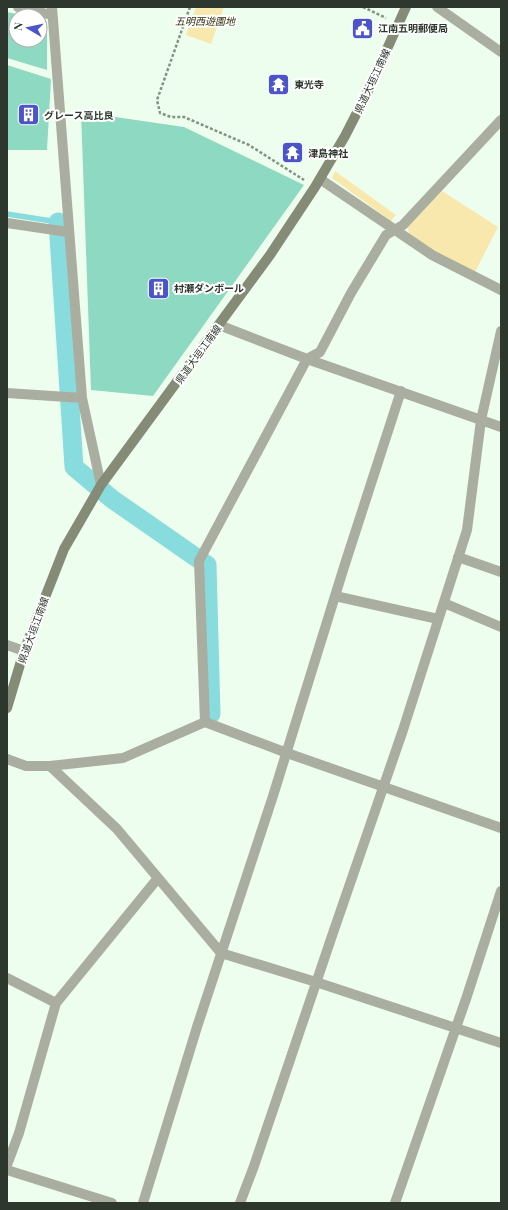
<svg xmlns="http://www.w3.org/2000/svg" width="508" height="1210" font-family="'Playfair Display','Noto Sans JP',serif">
<rect width="100%" height="100%" fill="#eefeee"/>
<path fill="#f9e8ad" d="M 196,7 L 224,7 L 211,44 L 186,35 Z
M 335,171 L 396,215 L 391,221 L 332,178 Z
M 442,191 L 498,227 L 475,272 L 437,254 L 409,235 L 408,227 Z"/>
<g fill="none" stroke-linecap="round" stroke-linejoin="round">
<path stroke="#88dcde" stroke-width="5.5" d="M 7,214 L 58,222"/>
<path stroke="#88dcde" stroke-width="19" d="M 58,222 L 74,467 L 112,499 L 207,565 L 211,714"/>
</g>
<path fill="#8ed9c1" d="M 7,12 L 21,15 L 16,16 L 16,40 L 40,40 L 40,20 L 47,22 L 47,70 L 7,58 Z
M 7,65 L 51,79 L 47,150 L 7,150 Z
M 81,112 L 184,127 L 304,185 L 153,396 L 91,390 Z"/>
<g fill="none" stroke-linecap="round" stroke-linejoin="round">
<path stroke="#859285" stroke-width="2.5" stroke-dasharray="3 2" stroke-linecap="butt" d="M 190,7 L 157,100 L 160,113 L 171,117 L 184,117 L 249,145 L 304,180
M 363,7 L 386,18"/>
<path stroke="#aaaea1" stroke-width="10" d="M 18,7 L 52,15
M 52,7 L 82,398 L 101,485
M 437,7 L 501,52
M 501,120 L 403,225 L 386,235 L 351,293 L 320,352 L 307,359 L 199,561 L 205,722 L 287,753 L 501,828
M 320,179 L 432,255 L 501,290
M 7,223 L 68,232
M 219,325 L 307,359 L 501,427
M 7,393 L 82,398
M 458,557 L 501,572
M 335,596 L 438,619
M 444,603 L 501,627
M 7,645 L 24,651
M 7,759 L 26,766 L 50,766 L 123,758 L 205,722
M 50,766 L 117,829 L 221,953 L 316,982 L 501,1043
M 7,978 L 56,1003
M 7,1165 L 19,1133 L 56,1003 L 158,878
M 143,1203 L 197,1027 L 273,796 L 344,567 L 401,391
M 240,1203 L 254,1166 L 334,930 L 403,730 L 467,530 L 481,420 L 501,331
M 395,1203 L 467,996 L 501,891"/>
<path stroke="#aaaea1" stroke-width="10" d="M 7,1170 L 112,1203"/>
<path stroke="#858b77" stroke-width="10" d="M 7,708 L 24,651 L 64,549 L 101,485 L 270,255 L 315,187 L 345,136 L 368,91 L 406,7"/>
</g>
<defs>
<symbol id="civic-square" viewBox="-11 -11 22 22"><rect x="-9" y="-9" width="18" height="18" rx="4" fill="#4c54ca" stroke="#fff"/><path d="M-.6-6.5H3V-4.5H.6V-3L4-1V1h2V6H-6V1h2V-1L-.6-3ZM-1.2 2.5V6h2.4V2.5Z" fill="#fff"/></symbol>
<symbol id="temple-square" viewBox="-11 -11 22 22"><rect x="-9" y="-9" width="18" height="18" rx="4" fill="#4c54ca" stroke="#fff"/><path d="M0-6L5-2H3V0L6.5 2.5H4V6H1.5V3h-3V6H-4V2.5H-6.5L-3 0V-2H-5Z" fill="#fff"/></symbol>
<symbol id="building-square" viewBox="-11 -11 22 22"><rect x="-9" y="-9" width="18" height="18" rx="4" fill="#4c54ca" stroke="#fff"/><path d="M-4-6H4V6H1V3H-1V6H-4ZM-2.5-4.3h1.7v1.8h-1.7ZM.8-4.3h1.7v1.8H.8ZM-2.5-1h1.7V.8h-1.7ZM.8-1h1.7V.8H.8Z" fill="#fff"/></symbol>
</defs>
<g fill-rule="evenodd">
<use href="#civic-square" x="350" y="16" width="25" height="25"/>
<use href="#temple-square" x="266" y="72" width="25" height="25"/>
<use href="#building-square" x="16" y="102" width="25" height="25"/>
<use href="#temple-square" x="280" y="140" width="25" height="25"/>
<use href="#building-square" x="146" y="276" width="25" height="25"/>
</g>
<g text-anchor="middle" dominant-baseline="central" stroke-width="4" stroke-linejoin="round" paint-order="stroke">
<g font-size="10" font-style="italic" fill="#352e11" stroke="#fff">
<text x="205" y="21">五明西遊園地</text>
</g>
<g font-size="10" font-weight="bold" fill="#2d372d" stroke="#fff" text-anchor="start">
<text x="378" y="28">江南五明郵便局</text>
<text x="294" y="84">東光寺</text>
<text x="44" y="115">グレース高比良</text>
<text x="308" y="153">津島神社</text>
<text x="174" y="288">村瀬ダンボール</text>
</g>
<g font-size="10" fill="#2d372d" stroke="#fff">
<text transform="translate(372 81) rotate(-65)">県道大垣江南線</text>
<text transform="translate(198 354) rotate(-54)">県道大垣江南線</text>
<text transform="translate(33 630) rotate(-70)">県道大垣江南線</text>
</g>
</g>
<rect width="508" height="1210" fill="none" stroke="#2d372d" stroke-width="16"/>
<g transform="translate(28 28) rotate(279)"><circle r="19" fill="#ffffff" stroke="#abafab"/>
<path d="M0-3L7 15L0 10L-7 15Z" fill="#4c54ca"/>
<text y="-6" font-size="11" font-weight="bold" text-anchor="middle" fill="#2d372d">N</text>
</g>
</svg>
